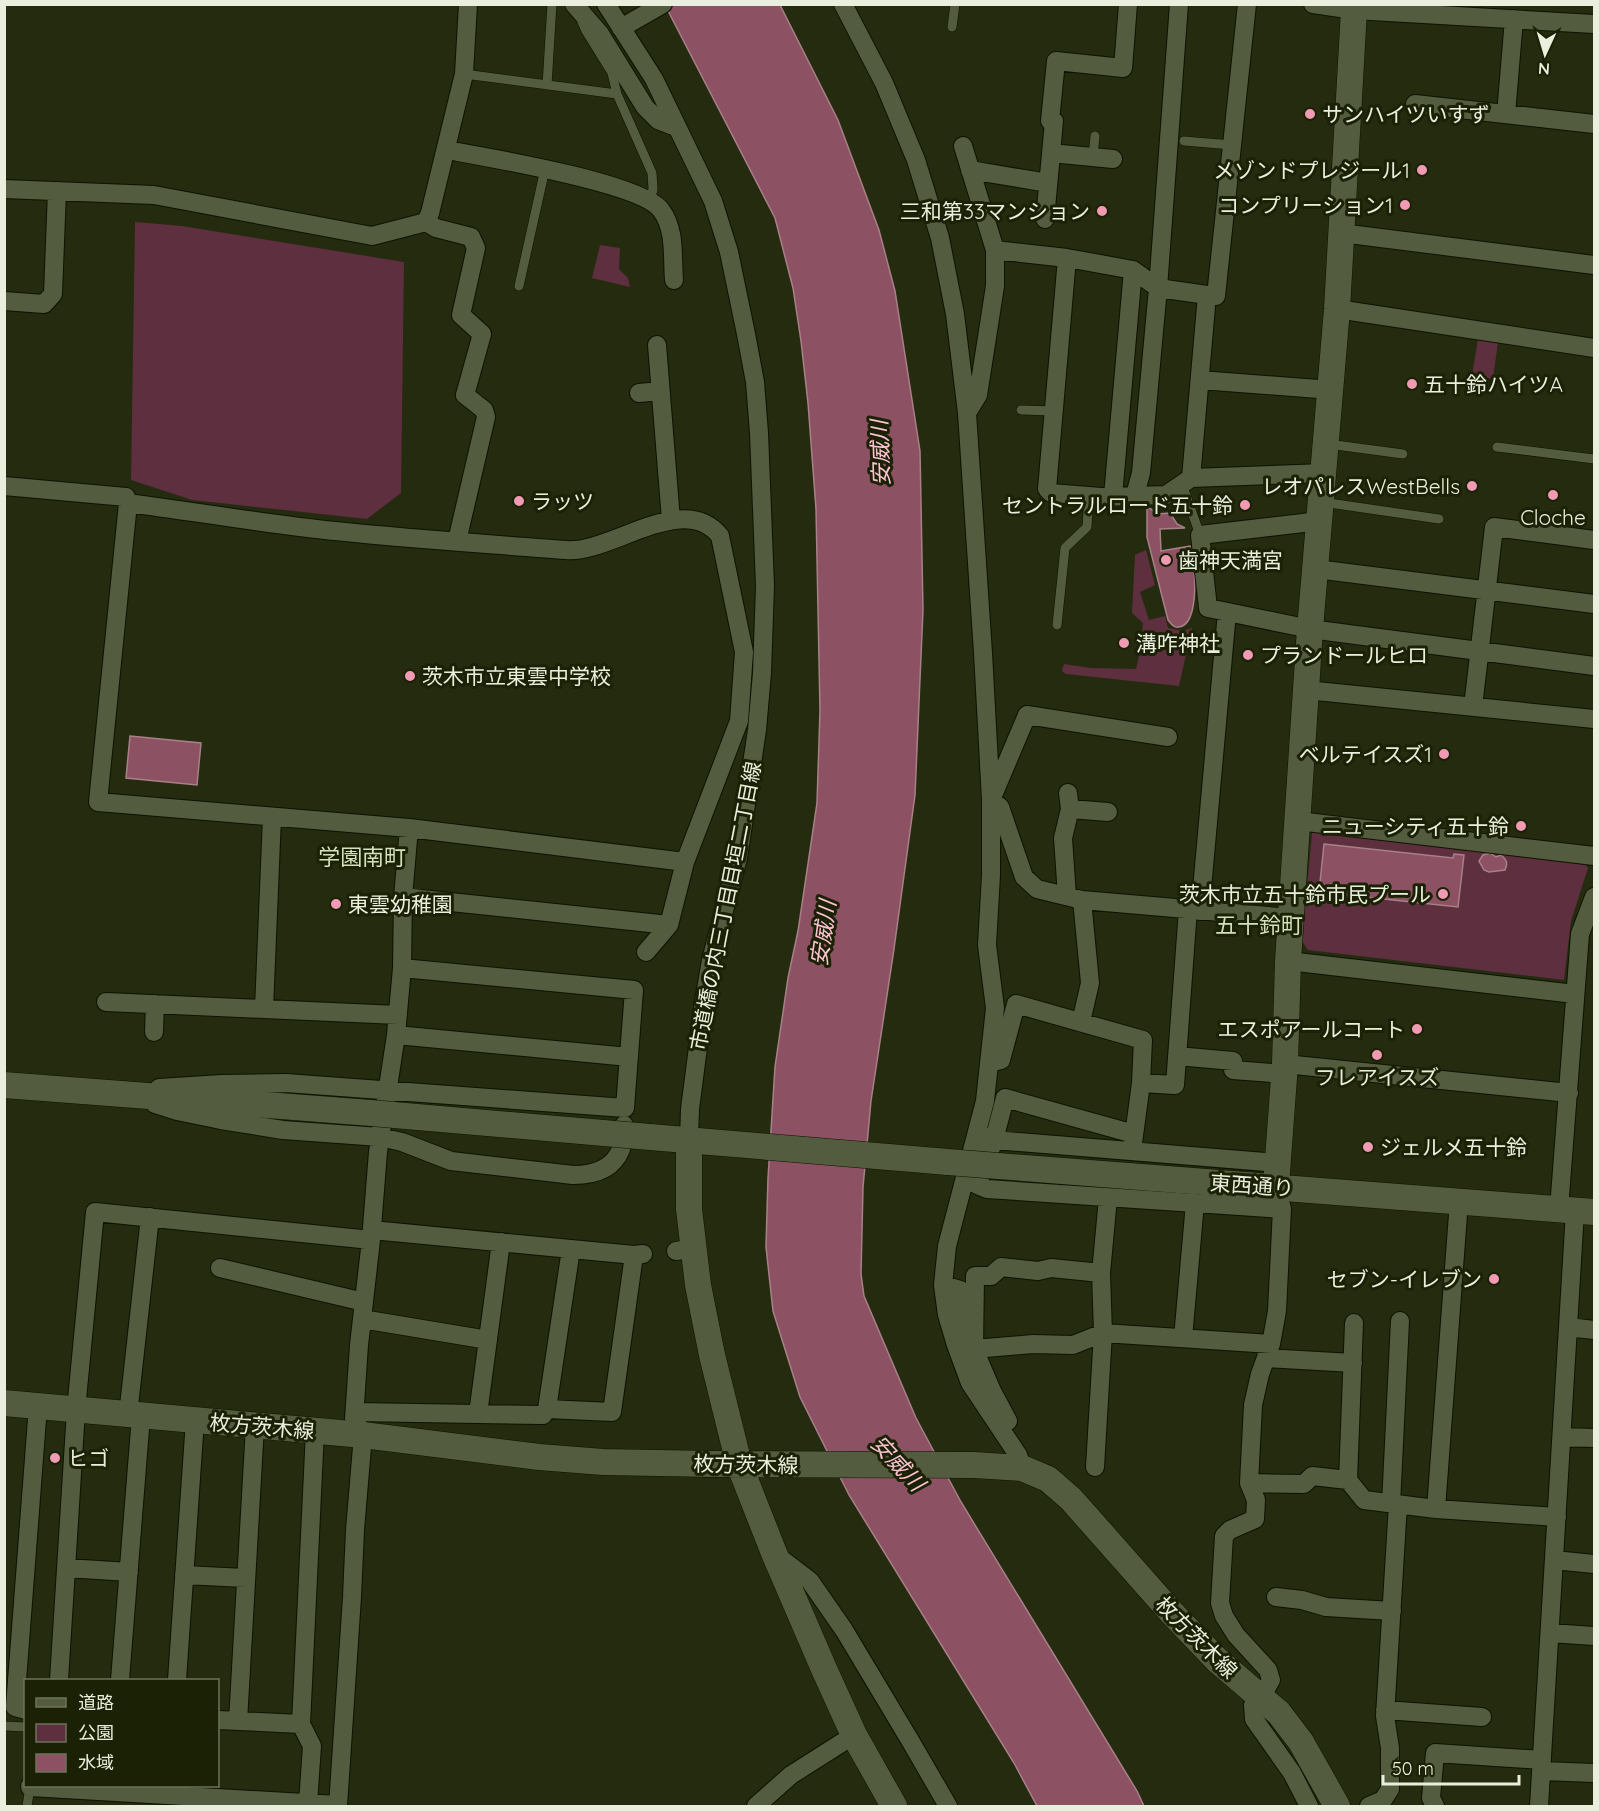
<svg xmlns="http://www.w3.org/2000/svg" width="1599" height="1811" font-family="Quicksand,'Noto Sans JP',sans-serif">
<rect width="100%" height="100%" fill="#242b0e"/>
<path fill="#5e2f3f" d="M 135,222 L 182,226 L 404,262 L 401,493 L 367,519 L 192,500 L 131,480 Z
M 600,245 L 620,248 L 619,269 L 628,278 L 630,287 L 592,278 Z
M 1478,339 L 1498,342 L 1493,379 L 1472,375 Z
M 1146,550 L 1155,585 L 1140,592 L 1149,620 L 1165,616 L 1168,628 L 1183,631 L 1192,628 L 1179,686 L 1066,674 L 1062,671 L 1064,664 L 1091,668 L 1136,669 L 1141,647 L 1143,623 L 1132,613 L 1135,555 Z
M 1318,828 L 1582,859 L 1588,868 L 1571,921 L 1564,980 L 1308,950 L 1302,941 L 1312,833 Z"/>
<path fill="#8c5163" stroke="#a88088" stroke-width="1.5" d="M 665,5 L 780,5 L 838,120 L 879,230 L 895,291 L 920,451 L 923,610 L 915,795 L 894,949 L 871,1101 L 863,1187 L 861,1274 L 864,1296 L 916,1418 L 961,1502 L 1137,1791 L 1144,1806 L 1037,1806 L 1014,1763 L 849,1495 L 800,1397 L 773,1311 L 766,1247 L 768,1178 L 775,1067 L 788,978 L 798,931 L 817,803 L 820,711 L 816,509 L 808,403 L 801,341 L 793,288 L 775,218 Z
M 1147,508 L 1151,509 L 1157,514 L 1170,513 L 1177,524 L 1185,528 L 1160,529 L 1161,551 L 1190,546 C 1195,560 1201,624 1179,627 C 1174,628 1171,624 1168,620 L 1147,537 Z
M 130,736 L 201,743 L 197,785 L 126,778 Z
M 1324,844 L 1453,858 L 1454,854 L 1464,855 L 1458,907 L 1319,892 Z
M 1490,853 L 1496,857 L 1501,855 C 1507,860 1508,863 1505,870 L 1489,872 L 1484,870 L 1479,861 L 1483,855 Z"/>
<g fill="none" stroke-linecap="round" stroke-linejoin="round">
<defs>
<path id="lane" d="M 582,22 L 586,31 L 612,73 L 617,94
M 952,27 L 955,4
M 464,74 L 617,94 L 652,173 L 653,189 L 650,202
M 547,85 L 552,4
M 1184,141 L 1232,145
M 1093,157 L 1095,136
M 519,286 L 545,169
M 1021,410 L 1054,411
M 1328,444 L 1403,454
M 1497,447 L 1594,459
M 1182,484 L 1200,535
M 1322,502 L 1439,519
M 1057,625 L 1065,548 L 1087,527 L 1089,496
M 4,1726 L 26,1727
M 27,1806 L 30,1787"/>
<path id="street" d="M 574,4 L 600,34 L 645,107 L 658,120 L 676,127
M 606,4 L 654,79 L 713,201 L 729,252 L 746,334 L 755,382 L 759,433 L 765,586 L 762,673 L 757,730 L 738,858 L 711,960 L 704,1001 L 690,1109 L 689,1140
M 843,4 L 884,83 L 916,160 L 940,238 L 955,314 L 967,413 L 983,653 L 991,800 L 991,875 L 987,945 L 995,1008 L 985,1101 L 947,1246 L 943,1285 L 947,1315 L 956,1345 L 970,1383 L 1018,1455 L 1022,1468
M 1247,4 L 1216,296 L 1207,295 L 1191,478 L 1324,473
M 1313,4 L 1354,10 L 1594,24
M 621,28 L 663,4
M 1415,104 L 1594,124
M 1506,114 L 1514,19
M 963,146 L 995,250
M 447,150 C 485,157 641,183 661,210 C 676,230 672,257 674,280
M 1051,153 L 1113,159
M 970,170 L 1048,183
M 4,189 L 154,195 L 372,236 L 426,222 L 436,228 L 471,237 L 476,248 L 461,315 L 482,334 L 465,395 L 484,410 L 486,417 L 457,541
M 1045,219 L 1054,121 L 1050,121 L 1056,61 L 1123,68 L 1128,4
M 426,222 L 430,213 L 464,74 L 468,4
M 1341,233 L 1594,265
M 1067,258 L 1047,489 L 1051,493 L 1101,497 L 1166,495 L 1191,478
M 4,301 L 44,304 L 53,294 L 57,191
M 1337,309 L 1594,348
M 657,345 L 671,520
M 1200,380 L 1331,390
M 639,393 L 660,391
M 967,413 L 978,395 L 995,286 L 995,250 L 1067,258 L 1133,270 L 1158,288 L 1207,295
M 4,486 L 126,497 L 128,503
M 1135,495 L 1141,473 L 1158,288 L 1179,4
M 1113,496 L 1133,270
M 1320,521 L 1200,535 L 1208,608 L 1310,629 L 1594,666
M 1316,569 L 1594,604
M 1306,690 L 1594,719
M 1473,707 L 1494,527 L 1594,540
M 1168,737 L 1027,715 L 991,800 L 1000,807 L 1024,877 L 1037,889 L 1082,900 L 1291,918
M 1070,809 L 1108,812
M 272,817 L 264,1009 L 398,1015
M 1298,821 L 1594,856
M 1067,896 L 1063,838 L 1070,809 L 1068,793
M 403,897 L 669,925 L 685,862 L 739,721 L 744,652 L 720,536 C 683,490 611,554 566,550 C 489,544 412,539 335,531 C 266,524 197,512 128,503 L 98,802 L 409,828 L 685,862
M 1200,911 L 1227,612
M 646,952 L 669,925
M 1288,961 L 1575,994
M 106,1002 L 264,1009
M 1081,1022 L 1090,983 L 1082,900
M 154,1032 L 155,1004
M 396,1035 L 629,1057
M 1177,1056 L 1233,1061 L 1233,1070 L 1284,1074
M 989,1063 L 1001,1060 L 1016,1004 L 1143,1040 L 1141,1083
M 1285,1064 L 1569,1093
M 159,1088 L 222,1084 L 286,1083 L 625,1108 L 634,990 L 402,968
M 155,1104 L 177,1111 L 221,1120 L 283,1130 L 380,1137 L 402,1142 L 451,1161 L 573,1175 C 593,1175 613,1170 621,1149 C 624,1142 623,1133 624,1125
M 1134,1134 L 1005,1098 L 994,1140 L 977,1185 L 987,1189 L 1282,1209
M 983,1136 L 994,1140 L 1277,1163
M 1133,1143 L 1141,1083 L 1175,1085 L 1188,909
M 1276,1186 L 1282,1209 L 1277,1311 L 1271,1344 L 1260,1374 L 1253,1405 L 1249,1483 L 1256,1500 L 1255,1519 L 1230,1530 L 1224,1536 L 1220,1603 L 1224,1616 L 1236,1635 L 1268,1670 L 1271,1680 L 1266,1689 L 1258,1696 L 1253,1705 L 1254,1719 L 1292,1773 L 1309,1806
M 1559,1209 L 1580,934 L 1594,897
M 372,1230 L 634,1255 L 643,1254
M 676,1251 L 694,1248
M 220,1268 L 364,1302
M 943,1285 L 960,1290 L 964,1320 L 974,1349 L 1033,1344 L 1073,1345 L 1103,1333 L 1271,1344
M 362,1319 L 488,1340
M 1568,1327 L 1594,1330
M 1183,1338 L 1195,1203
M 1266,1358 L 1353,1363
M 547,1409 L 571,1249
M 355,1412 L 543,1415 L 547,1409 L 612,1412 L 634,1255
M 478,1414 L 501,1242
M 128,1415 L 150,1217
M 1008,1421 L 992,1391 L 974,1349 L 975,1276 L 991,1276 L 1001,1267 L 1038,1271 L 1051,1268 L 1101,1273
M 1562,1437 L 1594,1438
M 1095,1467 L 1103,1333 L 1101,1273 L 1108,1198
M 1348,1480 L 1354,1323
M 1249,1483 L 1304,1484 L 1312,1476 L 1348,1480 L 1364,1500 L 1436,1509 L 1557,1517
M 1391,1504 L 1400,1321
M 1436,1509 L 1459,1201
M 776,1555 L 810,1581 L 844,1630 L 911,1742 L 948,1806
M 1554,1560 L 1594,1564
M 67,1568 L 129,1572
M 184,1575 L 245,1578
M 1276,1597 L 1302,1600 L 1326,1607 L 1392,1611
M 1550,1633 L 1594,1636
M 59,1680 L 76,1410 L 95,1212 L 371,1240
M 120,1680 L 141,1416
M 177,1680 L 195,1420
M 26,1710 L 15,1707 L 38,1406
M 1385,1710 L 1482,1717
M 218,1720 L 301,1724
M 238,1721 L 255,1426
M 1542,1771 L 1594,1773
M 30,1786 L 30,1787 L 338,1805
M 308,1803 L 312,1746 L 301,1724 L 315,1431
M 338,1806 L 352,1597 L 355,1530 L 363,1435 L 354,1419 L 359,1345 L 371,1240 L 378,1152 L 396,1035 L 402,968 L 403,897 L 409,828
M 756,1806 L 791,1775 L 854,1735
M 1369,1806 L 1383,1800 L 1390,1789 L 1390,1748 L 1385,1716 L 1398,1504
M 1435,1806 L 1431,1798 L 1435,1753 L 1542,1760
M 1539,1806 L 1575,1211"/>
<path id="secondary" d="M 4,1085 L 371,1113
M 650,1137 L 948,1162
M 689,1140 L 689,1209 L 698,1285 L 712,1355 L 739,1464 L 774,1553 L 824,1669 L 854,1735 L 894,1806
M 998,1166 L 1594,1212
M 1276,1186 L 1285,1064 L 1288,961 L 1310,629 L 1337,309 L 1354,10
M 4,1403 L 363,1435 L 539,1457 L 603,1462 L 713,1464 L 974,1465 L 1022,1468 L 1048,1479 L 1071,1499 L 1170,1611 L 1217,1660 L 1279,1713 L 1301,1742 L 1337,1806"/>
</defs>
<use href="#lane" stroke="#0d1300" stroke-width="10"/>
<use href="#street" stroke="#0d1300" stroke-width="20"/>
<use href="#secondary" stroke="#0d1300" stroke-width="27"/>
<use href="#lane" stroke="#535c3e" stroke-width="9"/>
<use href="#street" stroke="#535c3e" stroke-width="18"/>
<use href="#secondary" stroke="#535c3e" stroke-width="26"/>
<defs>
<path id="secondary-bridge" d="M 371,1113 L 650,1137
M 948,1162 L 998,1166"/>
</defs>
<use href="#secondary-bridge" stroke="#0d1300" stroke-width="27" stroke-linecap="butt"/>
<use href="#secondary-bridge" stroke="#535c3e" stroke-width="26"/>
</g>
<g fill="#f09ab4" stroke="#1a2105" stroke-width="2">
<circle cx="1310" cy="114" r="6"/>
<circle cx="1422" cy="170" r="6"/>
<circle cx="1405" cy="205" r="6"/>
<circle cx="1102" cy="211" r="6"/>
<circle cx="1412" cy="384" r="6"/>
<circle cx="1472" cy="486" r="6"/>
<circle cx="1553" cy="495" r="6"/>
<circle cx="519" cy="501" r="6"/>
<circle cx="1245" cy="505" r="6"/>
<circle cx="1166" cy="560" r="6"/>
<circle cx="1124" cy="643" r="6"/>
<circle cx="1248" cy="655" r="6"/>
<circle cx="410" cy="676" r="6"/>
<circle cx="1444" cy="754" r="6"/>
<circle cx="1521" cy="826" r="6"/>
<circle cx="1443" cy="894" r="6"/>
<circle cx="336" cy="904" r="6"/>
<circle cx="1417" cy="1029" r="6"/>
<circle cx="1377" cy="1055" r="6"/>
<circle cx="1368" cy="1147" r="6"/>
<circle cx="1494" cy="1279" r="6"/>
<circle cx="55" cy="1458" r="6"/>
</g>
<g text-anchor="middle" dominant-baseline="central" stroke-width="6" stroke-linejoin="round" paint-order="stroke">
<g font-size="21" fill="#e9eedd" stroke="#1a2105" text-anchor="start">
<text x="1322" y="114">サンハイツいすず</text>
<text x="1410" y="170" text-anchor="end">メゾンドプレジール1</text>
<text x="1393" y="205" text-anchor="end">コンプリーション1</text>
<text x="1090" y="211" text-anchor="end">三和第33マンション</text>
<text x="1424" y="384">五十鈴ハイツA</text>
<text x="1460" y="486" text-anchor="end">レオパレスWestBells</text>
<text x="531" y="501">ラッツ</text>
<text x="1233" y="505" text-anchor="end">セントラルロード五十鈴</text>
<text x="1553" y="517" text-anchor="middle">Cloche</text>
<text x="1178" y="560">歯神天満宮</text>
<text x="1136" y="643">溝咋神社</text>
<text x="1260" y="655">プランドールヒロ</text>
<text x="422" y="676">茨木市立東雲中学校</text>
<text x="1432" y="754" text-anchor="end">ベルテイスズ1</text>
<text x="1509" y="826" text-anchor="end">ニューシティ五十鈴</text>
<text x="1431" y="894" text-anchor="end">茨木市立五十鈴市民プール</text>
<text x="348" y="904">東雲幼稚園</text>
<text x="1405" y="1029" text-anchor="end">エスポアールコート</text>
<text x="1377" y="1077" text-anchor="middle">フレアイスズ</text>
<text x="1380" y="1147">ジェルメ五十鈴</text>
<text x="1482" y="1279" text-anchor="end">セブン-イレブン</text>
<text x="67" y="1458">ヒゴ</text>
</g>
<g font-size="21" fill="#e9eedd" stroke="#1a2105">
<text transform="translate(725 906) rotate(-79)">市道橋の内三丁目目垣二丁目線</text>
<text transform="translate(1252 1185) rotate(4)">東西通り</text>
<text transform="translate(262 1426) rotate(5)">枚方茨木線</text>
<text transform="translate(746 1464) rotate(1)">枚方茨木線</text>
<text transform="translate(1197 1637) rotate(45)">枚方茨木線</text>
</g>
<g font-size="22" font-style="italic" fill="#fbc2d2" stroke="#1a2105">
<text transform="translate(880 453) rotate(-92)">安威川</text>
<text transform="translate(823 933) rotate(-82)">安威川</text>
<text transform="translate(898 1463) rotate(47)">安威川</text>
</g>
<g font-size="22" fill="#d4dfbc" stroke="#1a2105">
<text x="362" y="857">学園南町</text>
<text x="1259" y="925">五十鈴町</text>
</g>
</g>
<rect width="1599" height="1811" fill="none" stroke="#e9eedd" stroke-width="12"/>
<rect x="24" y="1679" width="195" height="108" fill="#1a2105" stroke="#6d735b" stroke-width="1.5"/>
<rect x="36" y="1698" width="30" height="9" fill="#535c3e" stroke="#6d735b" stroke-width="1.5"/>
<text x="78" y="1709" font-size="18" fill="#e9eedd">道路</text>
<rect x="36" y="1724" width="30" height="18" fill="#5e2f3f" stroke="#6d735b" stroke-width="1.5"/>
<text x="78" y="1739" font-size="18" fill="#e9eedd">公園</text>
<rect x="36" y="1754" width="30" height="18" fill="#8c5163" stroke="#6d735b" stroke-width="1.5"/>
<text x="78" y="1769" font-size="18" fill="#e9eedd">水域</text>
<g transform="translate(1545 54) rotate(184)" stroke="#1a2105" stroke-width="4.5" paint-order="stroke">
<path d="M0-4.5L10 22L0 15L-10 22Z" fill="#e9eedd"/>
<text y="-9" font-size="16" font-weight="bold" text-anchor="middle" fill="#e9eedd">N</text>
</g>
<path d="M1383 1775v9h136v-9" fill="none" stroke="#e9eedd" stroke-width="3"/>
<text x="1392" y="1775" font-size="18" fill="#e9eedd" stroke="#1a2105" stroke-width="4.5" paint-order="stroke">50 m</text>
</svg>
